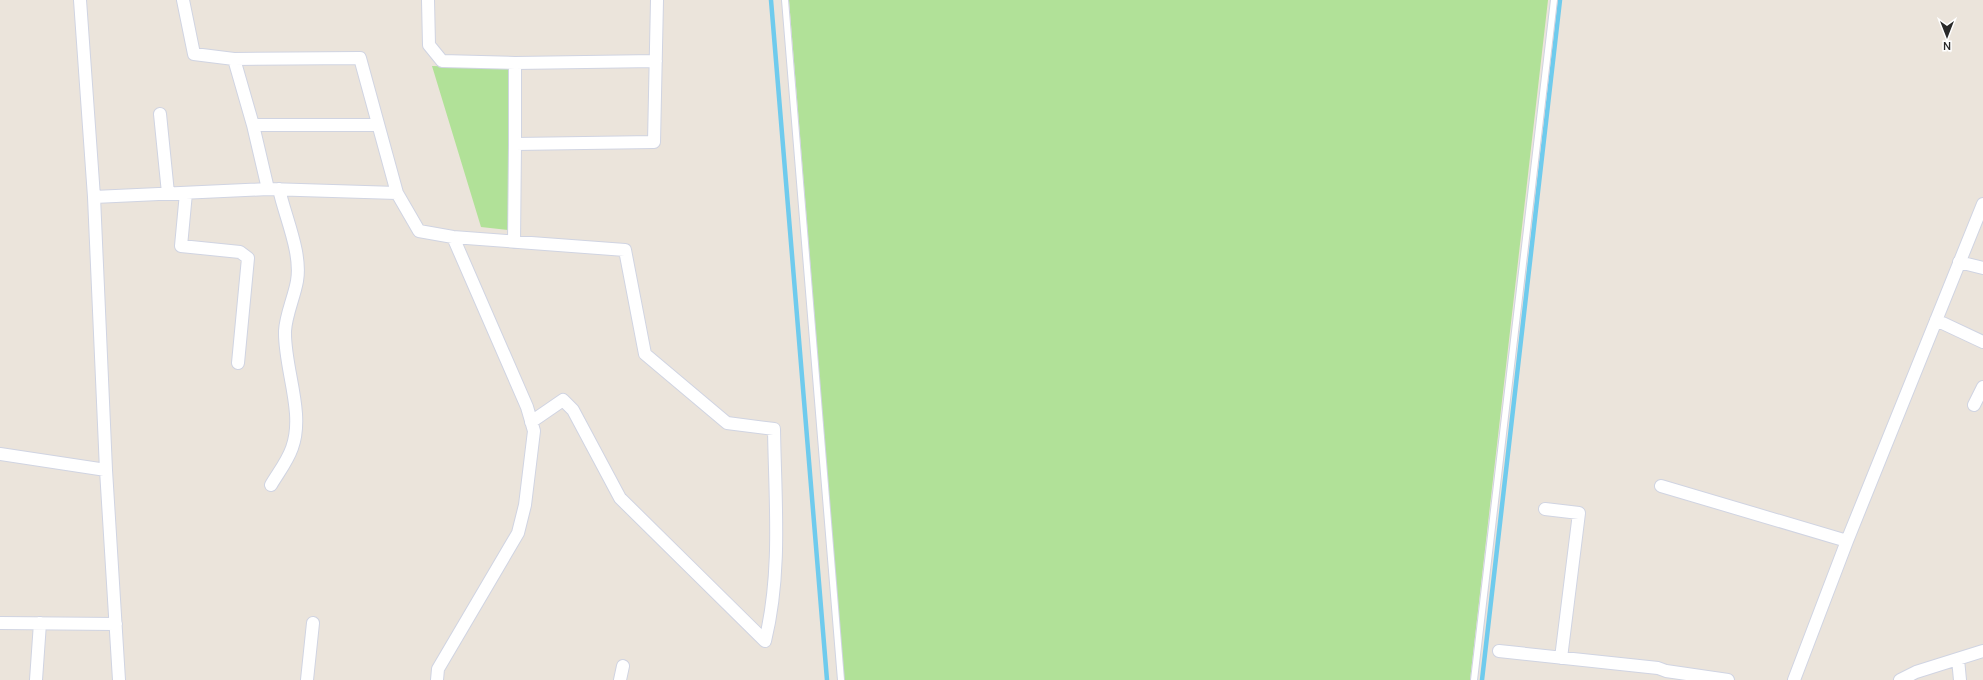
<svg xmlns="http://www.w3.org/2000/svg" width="1983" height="680" font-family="Manrope,sans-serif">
<rect width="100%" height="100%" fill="#ebe4db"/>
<path fill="#b1e198" d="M 789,0 L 1548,0 L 1470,680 L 844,680 Z
M 432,66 L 508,68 L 508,230 L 481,227 Z"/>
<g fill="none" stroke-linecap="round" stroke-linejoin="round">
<path stroke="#6fcbed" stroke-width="4.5" d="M 771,0 L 827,680
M 1482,680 L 1560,0"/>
<defs>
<path id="lane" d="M 785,0 L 841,680
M 1474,680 L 1554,0"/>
<path id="street" d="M 80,0 L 94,197 L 106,470 L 119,680
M 183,0 L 194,54 L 234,59 L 360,58 L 397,193 L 419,231 L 453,237 L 625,250 L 645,354 L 727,423 L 774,429 C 775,500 782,572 765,641
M 428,0 L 429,45 L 442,61 L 515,63 L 656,61
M 234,59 L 253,125 L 268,189
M 160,114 L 168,193
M 253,125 L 378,125
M 515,144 L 515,63
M 186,193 L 181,246 L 240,252 L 248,258 L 238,363
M 94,197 L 268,189 L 397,193
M 514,242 L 515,144 L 654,142 L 657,0
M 1959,262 L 1983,268
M 1936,320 L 1983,342
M 1974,405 L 1983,387
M 531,422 L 563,400 L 573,410 L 620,498 L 765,641
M 0,454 L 106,470
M 271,485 C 278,473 287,462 292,448 C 305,413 284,368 285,331 C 286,314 294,298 297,281 C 302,253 285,217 279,189
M 1661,486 L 1847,541
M 1545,509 L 1579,513 L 1561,658
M 0,623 L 116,624
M 1499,651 L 1658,668 L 1666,671 L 1728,680
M 1958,659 L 1960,680
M 36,680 L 40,623
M 307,680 L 313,623
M 437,680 L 438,669 L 518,533 L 525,505 L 534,431 L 527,407 L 453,237
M 620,680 L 623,666
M 1794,680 L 1847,541 L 1983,204
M 1900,680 L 1916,672 L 1983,651"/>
</defs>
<use href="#lane" stroke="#d0d4e2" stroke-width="8"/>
<use href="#street" stroke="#d0d4e2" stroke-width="14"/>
<use href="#lane" stroke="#fff" stroke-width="6"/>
<use href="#street" stroke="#fff" stroke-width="12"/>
</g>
<g transform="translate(1947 36) rotate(180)" stroke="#ffffff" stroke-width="3" paint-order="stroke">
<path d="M0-3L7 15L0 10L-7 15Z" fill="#292929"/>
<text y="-6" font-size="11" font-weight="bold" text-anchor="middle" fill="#292929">N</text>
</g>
</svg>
